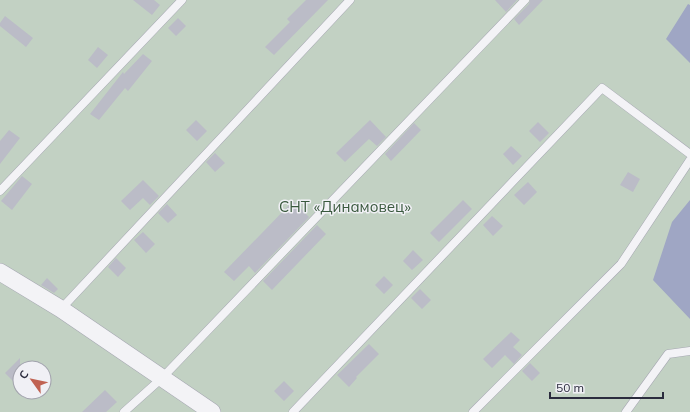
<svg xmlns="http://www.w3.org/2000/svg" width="690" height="412" font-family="Mulish,sans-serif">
<rect width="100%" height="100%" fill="#e0e1e8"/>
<path fill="#c2d1c3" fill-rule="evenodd" d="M 0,0 L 690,0 L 690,412 L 0,412 ZM 20,368 L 44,368 L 44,392 L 20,392 Z"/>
<path fill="#9fa6c4" d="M 688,4 L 690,5 L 690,63 L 666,39 Z
M 690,200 L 690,319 L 653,280 L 672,222 Z"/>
<path fill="#bbbcc7" d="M 133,0 L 154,0 L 160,5 L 152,15 Z
M 306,0 L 328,0 L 274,55 L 265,47 L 290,22 L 287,19 Z
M 495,0 L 517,0 L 506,12 Z
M 530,0 L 543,0 L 519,25 L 514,19 L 529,4 Z
M 5,16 L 33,38 L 26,47 L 0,26 L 0,23 Z
M 178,18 L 186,26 L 176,36 L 168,28 Z
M 98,47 L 108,55 L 97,68 L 88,60 Z
M 143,54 L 152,61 L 128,91 L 125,88 L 99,120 L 90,114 L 123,72 L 124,74 Z
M 196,120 L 207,131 L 197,141 L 186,130 Z
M 370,120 L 386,137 L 377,146 L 369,139 L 345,162 L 336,153 Z
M 538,122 L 549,133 L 540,142 L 529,131 Z
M 414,123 L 421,130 L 391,161 L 385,154 Z
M 9,130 L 20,138 L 0,164 L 0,141 Z
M 511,146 L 522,156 L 513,165 L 503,154 Z
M 215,153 L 225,163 L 215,172 L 206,162 Z
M 628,172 L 640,179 L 633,192 L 620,185 Z
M 22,176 L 32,184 L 12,210 L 1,201 Z
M 143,180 L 159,196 L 150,205 L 143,198 L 130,210 L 121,201 Z
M 528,182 L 537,192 L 524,205 L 514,195 Z
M 463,200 L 472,209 L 439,242 L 430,233 Z
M 293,201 L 309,217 L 255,273 L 249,266 L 234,281 L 224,272 Z
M 167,204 L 177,215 L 168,223 L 158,213 Z
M 492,216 L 503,226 L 493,236 L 483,225 Z
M 317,225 L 326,234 L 272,290 L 263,281 Z
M 143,232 L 155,244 L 146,253 L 134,240 Z
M 413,250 L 423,260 L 412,270 L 403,261 Z
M 116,258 L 126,268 L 118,277 L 108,267 Z
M 384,276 L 393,285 L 384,294 L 375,285 Z
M 47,278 L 58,289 L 54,293 L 41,285 Z
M 420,289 L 431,300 L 422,309 L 411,298 Z
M 511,332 L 520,340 L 513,347 L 522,355 L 514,364 L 505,355 L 492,368 L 483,359 Z
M 369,344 L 379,354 L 356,377 L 357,378 L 349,387 L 337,375 Z
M 20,358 L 20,376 L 14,382 L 5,373 Z
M 530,363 L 540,373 L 532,381 L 522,371 Z
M 284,381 L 294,391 L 284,401 L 274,391 Z
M 105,390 L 117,402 L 106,412 L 82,412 Z"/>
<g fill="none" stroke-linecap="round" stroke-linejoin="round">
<defs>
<path id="lane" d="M 0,191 L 182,0
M 61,309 L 350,0
M 124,412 L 162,378 L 525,0
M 293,412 L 602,88 L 690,154
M 473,412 L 621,264 L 690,160
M 626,412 L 668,354 L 690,351"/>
<path id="street" d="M 0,272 L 61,309 L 212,412"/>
</defs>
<use href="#lane" stroke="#a6a7b2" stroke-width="9"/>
<use href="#street" stroke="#a6a7b2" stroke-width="18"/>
<use href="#lane" stroke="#f3f3f6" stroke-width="8"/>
<use href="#street" stroke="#f3f3f6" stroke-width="17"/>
</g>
<g text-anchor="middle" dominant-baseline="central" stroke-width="3" stroke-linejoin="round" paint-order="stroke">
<g font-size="15" fill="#39583d" stroke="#f0f0f5">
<text x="345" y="206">СНТ «Динамовец»</text>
</g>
</g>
<g transform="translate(32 380) rotate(303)"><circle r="19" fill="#f0f0f5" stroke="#a1a2ac"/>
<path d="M0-3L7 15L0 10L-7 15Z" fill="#c06252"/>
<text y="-6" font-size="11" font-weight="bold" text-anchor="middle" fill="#2b2c3e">С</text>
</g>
<path d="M550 392v6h113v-6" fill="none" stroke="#2b2c3e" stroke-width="2"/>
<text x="556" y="392" font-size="12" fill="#2b2c3e" stroke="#f0f0f5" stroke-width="3" paint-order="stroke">50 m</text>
</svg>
